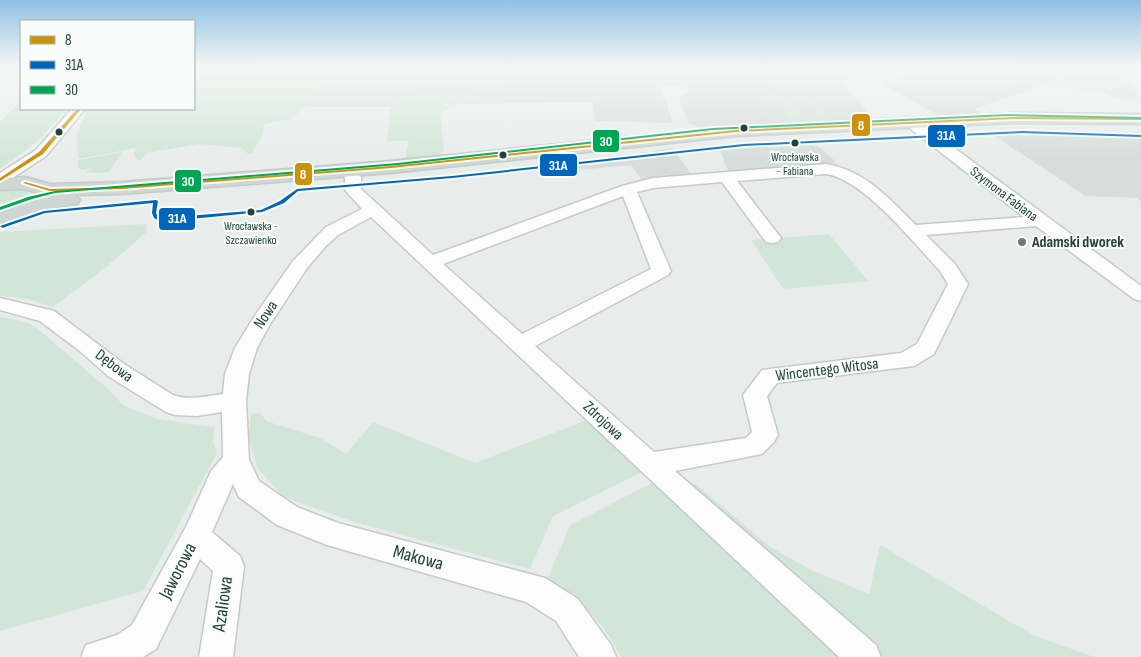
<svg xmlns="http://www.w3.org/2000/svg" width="1141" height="657" font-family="'Sofia Sans Condensed',sans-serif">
<rect width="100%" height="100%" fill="#e8edeb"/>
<path fill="#d6dedb" d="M 337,67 L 840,67 L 852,78 L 843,82 L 873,120 L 747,125 L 704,129 L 688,123 L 679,97 L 689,92 L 686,87 L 660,86 L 661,92 L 667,103 L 672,123 L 595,121 L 592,102 L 467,104 L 470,94 L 403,90 L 391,107 L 305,107 Z
M 931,67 L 1053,67 L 1065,74 L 1043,85 L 975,109 L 983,115 L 943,118 L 882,84 Z
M 1071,132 L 1141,134 L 1141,202 L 1137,198 L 1085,196 L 990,133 Z
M 806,142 L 821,148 L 837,163 L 728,171 L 718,145 Z
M 672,148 L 692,175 L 641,179 L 631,165 L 547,173 L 542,166 L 627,156 Z"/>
<path fill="#d1e6d8" d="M 194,67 L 337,67 L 305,107 L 291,119 L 264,124 L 262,136 L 252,153 L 246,153 L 242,148 L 199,144 L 146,153 L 141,161 L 136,159 L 134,154 L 136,148 L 78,159 L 77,132 L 88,109 L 194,109 Z
M 1053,67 L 1141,67 L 1141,78 L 1122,77 L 1141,95 L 1141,101 L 1118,99 L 1105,93 L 1043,85 L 1064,74 Z
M 757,88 L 766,89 L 769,94 C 784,96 794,106 802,118 L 811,120 L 821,118 L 809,101 L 799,100 L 794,97 C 804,97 812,96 819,105 L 817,107 L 829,122 L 794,124 L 778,99 L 762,99 L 767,95 L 758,91 Z
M 403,90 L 470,94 L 467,104 L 458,102 L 457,106 L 444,103 L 441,105 L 450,107 L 440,113 L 444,149 L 440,156 L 405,160 L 409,141 L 387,141 L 391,107 Z
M 21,100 L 21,109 L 67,109 L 38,141 L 0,169 L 0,122 Z
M 122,152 L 109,172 L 92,173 L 85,172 L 93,168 L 82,170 L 78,167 L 78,160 Z
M 9,187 L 26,189 L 29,195 L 23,202 L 0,213 L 0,188 Z
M 146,224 L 147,231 L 142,236 L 105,268 L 53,307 L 27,299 L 0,296 L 0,232 Z
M 829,234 L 868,281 L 783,289 L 751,240 Z
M 0,316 L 28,323 L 37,328 L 107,388 L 123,405 L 157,419 L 215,427 L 213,441 L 217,453 L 143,591 L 0,631 Z
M 259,413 L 269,422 L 320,438 L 346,454 L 373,422 L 475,463 L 590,419 L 642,472 L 553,516 L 530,569 L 354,522 L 284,497 L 258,469 L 249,439 L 250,414 Z
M 654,482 L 840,657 L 621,657 C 602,621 582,601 547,580 L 570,525 Z
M 696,484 L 769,546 L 811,570 L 869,594 L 880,545 L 1033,635 L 1094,657 L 882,657 L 853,634 L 688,487 Z"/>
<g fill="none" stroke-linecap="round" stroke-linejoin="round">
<path stroke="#a9d4db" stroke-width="2.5" d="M 46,138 L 71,109"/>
<defs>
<path id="minor" d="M 72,109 L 85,109 L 46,156 L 5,183 L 0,185 L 0,173 L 36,150 Z
M 917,123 L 922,124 L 1141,286 L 1141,301 L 1134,299 L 1036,226 L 926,235 L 955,264 L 968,284 L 934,354 L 914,366 L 777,383 L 767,396 L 778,435 L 774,442 L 762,454 L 675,471 L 876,645 L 881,657 L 839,657 L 371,217 L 338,235 L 326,246 L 307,268 L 269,326 L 257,348 L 249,374 L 246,401 L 249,460 L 259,481 L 297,507 L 338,523 L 545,578 L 578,599 L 611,645 L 616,657 L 579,657 L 556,621 L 526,602 L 327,545 L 277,525 L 239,497 L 233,484 L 212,532 L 240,556 L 244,566 L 233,657 L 199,657 L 213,571 L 200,559 L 156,649 L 143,657 L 81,657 L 86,645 L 117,635 L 132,625 L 186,527 L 211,471 L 223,457 L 222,412 L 197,416 L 175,415 L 166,412 L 108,376 L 81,352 L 40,321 L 0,310 L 0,298 L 54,311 L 124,364 L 173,395 C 188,401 207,396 223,394 L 225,374 L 235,348 L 252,320 L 293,261 L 326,227 L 362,209 L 345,190 L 345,177 L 348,174 L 358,174 L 361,177 L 361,189 L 433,255 L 622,186 L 653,178 L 826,164 C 865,170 889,199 916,225 L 1024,217 L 912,130 L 910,127 ZM 826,174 C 863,179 914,243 940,271 L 948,284 L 917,344 L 901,353 L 762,370 L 743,395 L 752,432 L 746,438 L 654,452 L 535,346 L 668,275 L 671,271 L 637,192 L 653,188 L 722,182 L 766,242 L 772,243 L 778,242 L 781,238 L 737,181 ZM 623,196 L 651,269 L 522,334 L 443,264 Z"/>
<path id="major" d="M 1014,113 L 1141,114 L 1141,124 L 1014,123 L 736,136 L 391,173 L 122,194 L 75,195 L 80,200 L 77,204 L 44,209 L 0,224 L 0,211 L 19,204 L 38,193 L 24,189 L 0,190 L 0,178 L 25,177 L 51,184 L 122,182 L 391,161 L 736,126 Z"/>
</defs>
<use href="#minor" stroke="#c5cac8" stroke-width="3"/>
<use href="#major" stroke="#c3ccc9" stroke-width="3"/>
<use href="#minor" fill="#fcfcfc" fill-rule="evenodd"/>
<use href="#major" fill="#cfd7d5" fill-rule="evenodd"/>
<defs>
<path id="bus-1" d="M 77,109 L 81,109 L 43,154 L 0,181 L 0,178 L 39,152 Z
M 1014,117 L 1141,118 L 1141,120 L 1014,119 L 736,132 L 391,168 L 122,189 L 50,191 L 23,183 L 25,182 L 50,189 L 122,187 L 391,166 L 736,130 Z"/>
<path id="bus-2" d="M 1022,131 L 1141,135 L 1141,137 L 1022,133 L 744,146 L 452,178 L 298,191 L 284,203 L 262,212 L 161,222 L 154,218 L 152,213 L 153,203 L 45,213 L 5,227 L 3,228 L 0,226 L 44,211 L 156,200 L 158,201 L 156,213 L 158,217 L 162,218 L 261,210 L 280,201 L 297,189 L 452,176 L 744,144 Z"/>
<path id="bus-3" d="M 1007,114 L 1141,117 L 1141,119 L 1007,116 L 713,130 L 398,165 L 55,193 L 32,199 L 0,210 L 0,207 L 28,197 L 55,191 L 398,163 L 713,128 Z"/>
</defs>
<use href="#bus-1" stroke="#f7fbf9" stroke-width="4"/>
<use href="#bus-2" stroke="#f7fbf9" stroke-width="4"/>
<use href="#bus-3" stroke="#f7fbf9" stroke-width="4"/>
<use href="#bus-1" fill="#cd920c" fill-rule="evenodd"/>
<use href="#bus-2" fill="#0065bd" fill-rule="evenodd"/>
<use href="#bus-3" fill="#00a651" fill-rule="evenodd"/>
</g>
<linearGradient id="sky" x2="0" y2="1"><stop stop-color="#8fc1e3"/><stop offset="0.42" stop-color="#f5f7f6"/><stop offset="1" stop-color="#f5f7f6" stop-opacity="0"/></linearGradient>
<rect width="1141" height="159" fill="url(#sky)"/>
<g fill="#24423a" stroke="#f7fbf9" stroke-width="2">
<circle cx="744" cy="128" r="4.5"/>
<circle cx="59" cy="132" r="4.5"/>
<circle cx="795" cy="143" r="4.5"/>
<circle cx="503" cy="155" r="4.5"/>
<circle cx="251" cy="212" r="4.5"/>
</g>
<circle fill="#697e78" stroke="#f7fbf9" stroke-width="2" cx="1022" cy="242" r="5"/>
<g text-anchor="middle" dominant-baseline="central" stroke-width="4" stroke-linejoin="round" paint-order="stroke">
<g font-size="12" fill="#24423a" stroke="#f7fbf9">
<text x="795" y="157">Wrocławska<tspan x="795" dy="14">- Fabiana</tspan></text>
<text x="251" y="226">Wrocławska -<tspan x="251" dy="14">Szczawienko</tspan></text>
</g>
<g font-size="14" fill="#24423a" stroke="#f7fbf9">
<text transform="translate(1004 194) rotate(37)">Szymona Fabiana</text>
</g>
<g font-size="16" font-weight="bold" fill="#24423a" stroke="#f7fbf9" text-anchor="start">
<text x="1032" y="242">Adamski dworek</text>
</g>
<g font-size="16" fill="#24423a" stroke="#f7fbf9">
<text transform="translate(266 315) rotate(-56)">Nowa</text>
<text transform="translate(114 366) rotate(37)">Dębowa</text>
<text transform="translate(827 370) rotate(-7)">Wincentego Witosa</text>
<text transform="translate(603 421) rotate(43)">Zdrojowa</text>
</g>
<g font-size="19" fill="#24423a" stroke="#f7fbf9">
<text transform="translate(418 558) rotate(15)">Makowa</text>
<text transform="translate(178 571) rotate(-63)">Jaworowa</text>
<text transform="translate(223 604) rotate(-82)">Azaliowa</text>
</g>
</g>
<g stroke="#f7fbf9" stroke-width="2">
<rect x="851" y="113" width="20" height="24" rx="5" fill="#cd920c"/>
<rect x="927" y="124" width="39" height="24" rx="5" fill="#0065bd"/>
<rect x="592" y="129" width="28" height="24" rx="5" fill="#00a651"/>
<rect x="539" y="153" width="39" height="24" rx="5" fill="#0065bd"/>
<rect x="294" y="162" width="19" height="24" rx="5" fill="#cd920c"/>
<rect x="174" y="169" width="28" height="24" rx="5" fill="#00a651"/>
<rect x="158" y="207" width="38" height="24" rx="5" fill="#0065bd"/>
</g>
<g font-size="14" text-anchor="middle" font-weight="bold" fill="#fff">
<text x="861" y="130">8</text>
<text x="946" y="140">31A</text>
<text x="606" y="146">30</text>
<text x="558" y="170">31A</text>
<text x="303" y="179">8</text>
<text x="188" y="186">30</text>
<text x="177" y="223">31A</text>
</g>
<rect x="20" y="20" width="175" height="90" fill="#f7fbf9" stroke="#a3b1ad"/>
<rect x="30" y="36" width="25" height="8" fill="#cd920c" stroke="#a3b1ad"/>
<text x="65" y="45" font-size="15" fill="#24423a">8</text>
<rect x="30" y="61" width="25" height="8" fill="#0065bd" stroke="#a3b1ad"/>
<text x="65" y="70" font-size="15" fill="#24423a">31A</text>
<rect x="30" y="86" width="25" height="8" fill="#00a651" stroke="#a3b1ad"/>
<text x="65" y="95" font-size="15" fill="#24423a">30</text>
</svg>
